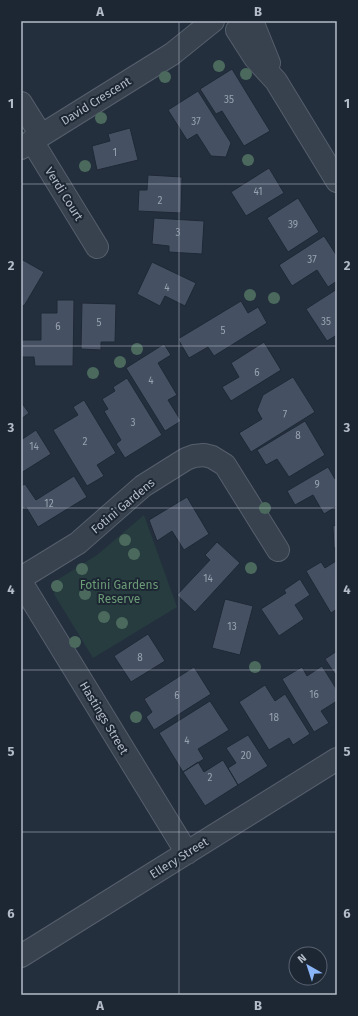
<svg xmlns="http://www.w3.org/2000/svg" width="358" height="1016" font-family="'Fira Sans',sans-serif">
<rect width="100%" height="100%" fill="#242f3e"/>
<path fill="#263c3f" d="M 144,515 L 177,607 L 93,658 L 54,594 L 57,580 L 97,555 Z"/>
<path fill="#455162" stroke="#1f2835" d="M 232,69 L 270,131 L 244,146 L 222,111 L 216,114 L 200,89 Z
M 198,91 L 231,143 L 226,157 L 211,156 L 197,134 L 187,140 L 168,110 Z
M 130,128 L 138,160 L 97,170 L 92,146 L 110,141 L 108,134 Z
M 269,168 L 284,193 L 246,216 L 231,192 Z
M 148,175 L 182,177 L 181,213 L 138,211 L 139,190 L 147,190 Z
M 298,198 L 319,232 L 288,252 L 267,218 Z
M 154,218 L 204,221 L 202,254 L 169,252 L 169,246 L 152,244 Z
M 324,236 L 337,256 L 337,281 L 328,287 L 317,270 L 292,286 L 279,265 Z
M 21,259 L 44,272 L 24,306 L 21,304 Z
M 152,262 L 196,283 L 185,306 L 165,296 L 160,306 L 137,294 Z
M 337,289 L 337,335 L 327,341 L 306,309 Z
M 57,300 L 74,300 L 73,366 L 35,366 L 34,357 L 21,357 L 21,340 L 41,340 L 41,313 L 57,313 Z
M 241,301 L 248,313 L 258,307 L 267,323 L 214,356 L 208,347 L 189,358 L 178,339 Z
M 82,303 L 116,304 L 115,342 L 101,342 L 101,350 L 81,349 Z
M 264,342 L 281,370 L 231,401 L 222,387 L 239,377 L 231,363 Z
M 164,344 L 171,355 L 158,363 L 177,395 L 168,400 L 181,421 L 165,431 L 126,368 Z
M 293,377 L 315,412 L 251,452 L 239,433 L 262,419 L 257,410 L 263,395 Z
M 127,378 L 162,435 L 125,458 L 116,444 L 121,440 L 104,411 L 108,409 L 102,399 L 115,391 L 113,387 Z
M 84,400 L 116,453 L 97,465 L 104,476 L 87,486 L 53,430 L 78,415 L 73,407 Z
M 21,402 L 29,413 L 21,419 Z
M 305,421 L 325,455 L 289,477 L 277,459 L 266,465 L 257,450 Z
M 36,430 L 51,454 L 21,473 L 21,440 Z
M 328,467 L 335,479 L 337,478 L 337,506 L 324,514 L 313,495 L 295,505 L 287,491 Z
M 74,476 L 87,497 L 38,527 L 26,507 L 21,510 L 21,486 L 25,484 L 36,500 Z
M 187,497 L 209,534 L 184,550 L 172,531 L 157,541 L 149,520 Z
M 337,525 L 337,548 L 334,548 L 333,526 Z
M 217,542 L 240,563 L 195,612 L 177,595 L 210,560 L 205,555 Z
M 336,561 L 337,609 L 331,613 L 306,571 L 321,562 L 325,568 Z
M 300,579 L 310,595 L 295,605 L 304,619 L 279,636 L 261,609 L 286,593 L 284,590 Z
M 225,599 L 253,606 L 240,655 L 212,648 Z
M 148,634 L 165,661 L 131,682 L 114,656 Z
M 337,651 L 337,677 L 325,659 Z
M 322,666 L 337,690 L 337,701 L 321,711 L 329,723 L 314,732 L 282,679 L 302,667 L 307,676 Z
M 194,667 L 211,694 L 154,730 L 146,717 L 152,712 L 144,699 Z
M 265,685 L 275,701 L 285,694 L 310,734 L 293,745 L 289,738 L 269,750 L 239,702 Z
M 210,701 L 229,730 L 198,749 L 204,759 L 183,772 L 159,733 Z
M 248,735 L 268,766 L 238,785 L 228,768 L 236,763 L 226,748 Z
M 223,760 L 238,785 L 205,806 L 183,772 L 198,762 L 204,772 Z"/>
<g fill="none" stroke-linecap="round" stroke-linejoin="round">
<defs>
<path id="minor" d="M 254,26 L 269,63
M 237,30 L 255,58 L 276,81 L 337,181
M 21,103 L 41,135
M 32,141 L 97,247
M 21,148 L 172,54 L 213,21
M 21,578 L 78,543 L 143,486 L 186,459 L 194,456 L 204,455 L 212,457 L 225,465 L 278,550
M 21,582 L 187,853
M 21,956 L 337,759"/>
</defs>
<use href="#minor" stroke="#565f6c" stroke-width="24"/>
<use href="#minor" stroke="#38414e" stroke-width="22"/>
</g>
<g fill="#4b6a5d">
<circle cx="219" cy="66" r="6"/>
<circle cx="246" cy="74" r="6"/>
<circle cx="165" cy="77" r="6"/>
<circle cx="101" cy="118" r="6"/>
<circle cx="248" cy="160" r="6"/>
<circle cx="85" cy="166" r="6"/>
<circle cx="250" cy="295" r="6"/>
<circle cx="274" cy="298" r="6"/>
<circle cx="137" cy="349" r="6"/>
<circle cx="120" cy="362" r="6"/>
<circle cx="93" cy="373" r="6"/>
<circle cx="265" cy="508" r="6"/>
<circle cx="125" cy="540" r="6"/>
<circle cx="134" cy="554" r="6"/>
<circle cx="251" cy="568" r="6"/>
<circle cx="82" cy="569" r="6"/>
<circle cx="57" cy="586" r="6"/>
<circle cx="85" cy="594" r="6"/>
<circle cx="104" cy="617" r="6"/>
<circle cx="122" cy="623" r="6"/>
<circle cx="75" cy="642" r="6"/>
<circle cx="255" cy="667" r="6"/>
<circle cx="136" cy="717" r="6"/>
</g>
<path fill="none" stroke="#b4bcc9" stroke-width="1" stroke-opacity="0.55" d="M 179,21 L 179,995M 21,184 L 337,184M 21,346 L 337,346M 21,508 L 337,508M 21,670 L 337,670M 21,832 L 337,832"/>
<g text-anchor="middle" dominant-baseline="central" stroke-width="4" stroke-linejoin="round" paint-order="stroke">
<g font-size="10" fill="#98a1af">
<text x="229" y="100">35</text>
<text x="196" y="122">37</text>
<text x="115" y="153">1</text>
<text x="258" y="192">41</text>
<text x="160" y="201">2</text>
<text x="293" y="225">39</text>
<text x="178" y="233">3</text>
<text x="312" y="260">37</text>
<text x="167" y="288">4</text>
<text x="326" y="322">35</text>
<text x="99" y="323">5</text>
<text x="58" y="327">6</text>
<text x="223" y="331">5</text>
<text x="257" y="373">6</text>
<text x="151" y="381">4</text>
<text x="285" y="415">7</text>
<text x="133" y="423">3</text>
<text x="298" y="436">8</text>
<text x="85" y="442">2</text>
<text x="34" y="447">14</text>
<text x="317" y="485">9</text>
<text x="49" y="504">12</text>
<text x="208" y="579">14</text>
<text x="232" y="627">13</text>
<text x="140" y="658">8</text>
<text x="314" y="695">16</text>
<text x="177" y="696">6</text>
<text x="274" y="718">18</text>
<text x="187" y="741">4</text>
<text x="246" y="756">20</text>
<text x="210" y="778">2</text>
</g>
<g font-size="12" fill="#b4bcc9" stroke="#1d2633">
<text transform="translate(96 101) rotate(-32)">David Crescent</text>
<text transform="translate(64 194) rotate(58)">Verdi Court</text>
<text transform="translate(123 506) rotate(-40)">Fotini Gardens</text>
<text transform="translate(104 718) rotate(59)">Hastings Street</text>
<text transform="translate(179 858) rotate(-32)">Ellery Street</text>
</g>
<g font-size="12" fill="#6b9a76" stroke="#1d2633">
<text x="119" y="585">Fotini Gardens<tspan x="119" dy="14">Reserve</tspan></text>
</g>
</g>
<rect width="358" height="1016" fill="none" stroke="#1d2633" stroke-width="44"/>
<g transform="translate(308 966) rotate(321)"><circle r="19" fill="#1d2633" stroke="#59626f"/>
<path d="M0-3L7 15L0 10L-7 15Z" fill="#8ab4f8"/>
<text y="-6" font-size="11" font-weight="bold" text-anchor="middle" fill="#b4bcc9">N</text>
</g>
<rect x="22" y="22" width="314" height="972" fill="none" stroke="#b4bcc9" stroke-width="1.5"/>
<g font-size="13" text-anchor="middle" font-weight="bold" fill="#b4bcc9">
<text x="100" y="16">A</text>
<text x="258" y="16">B</text>
<text x="11" y="108">1</text>
<text x="347" y="108">1</text>
<text x="11" y="270">2</text>
<text x="347" y="270">2</text>
<text x="11" y="432">3</text>
<text x="347" y="432">3</text>
<text x="11" y="594">4</text>
<text x="347" y="594">4</text>
<text x="11" y="756">5</text>
<text x="347" y="756">5</text>
<text x="11" y="918">6</text>
<text x="347" y="918">6</text>
<text x="100" y="1010">A</text>
<text x="258" y="1010">B</text>
</g>
</svg>
